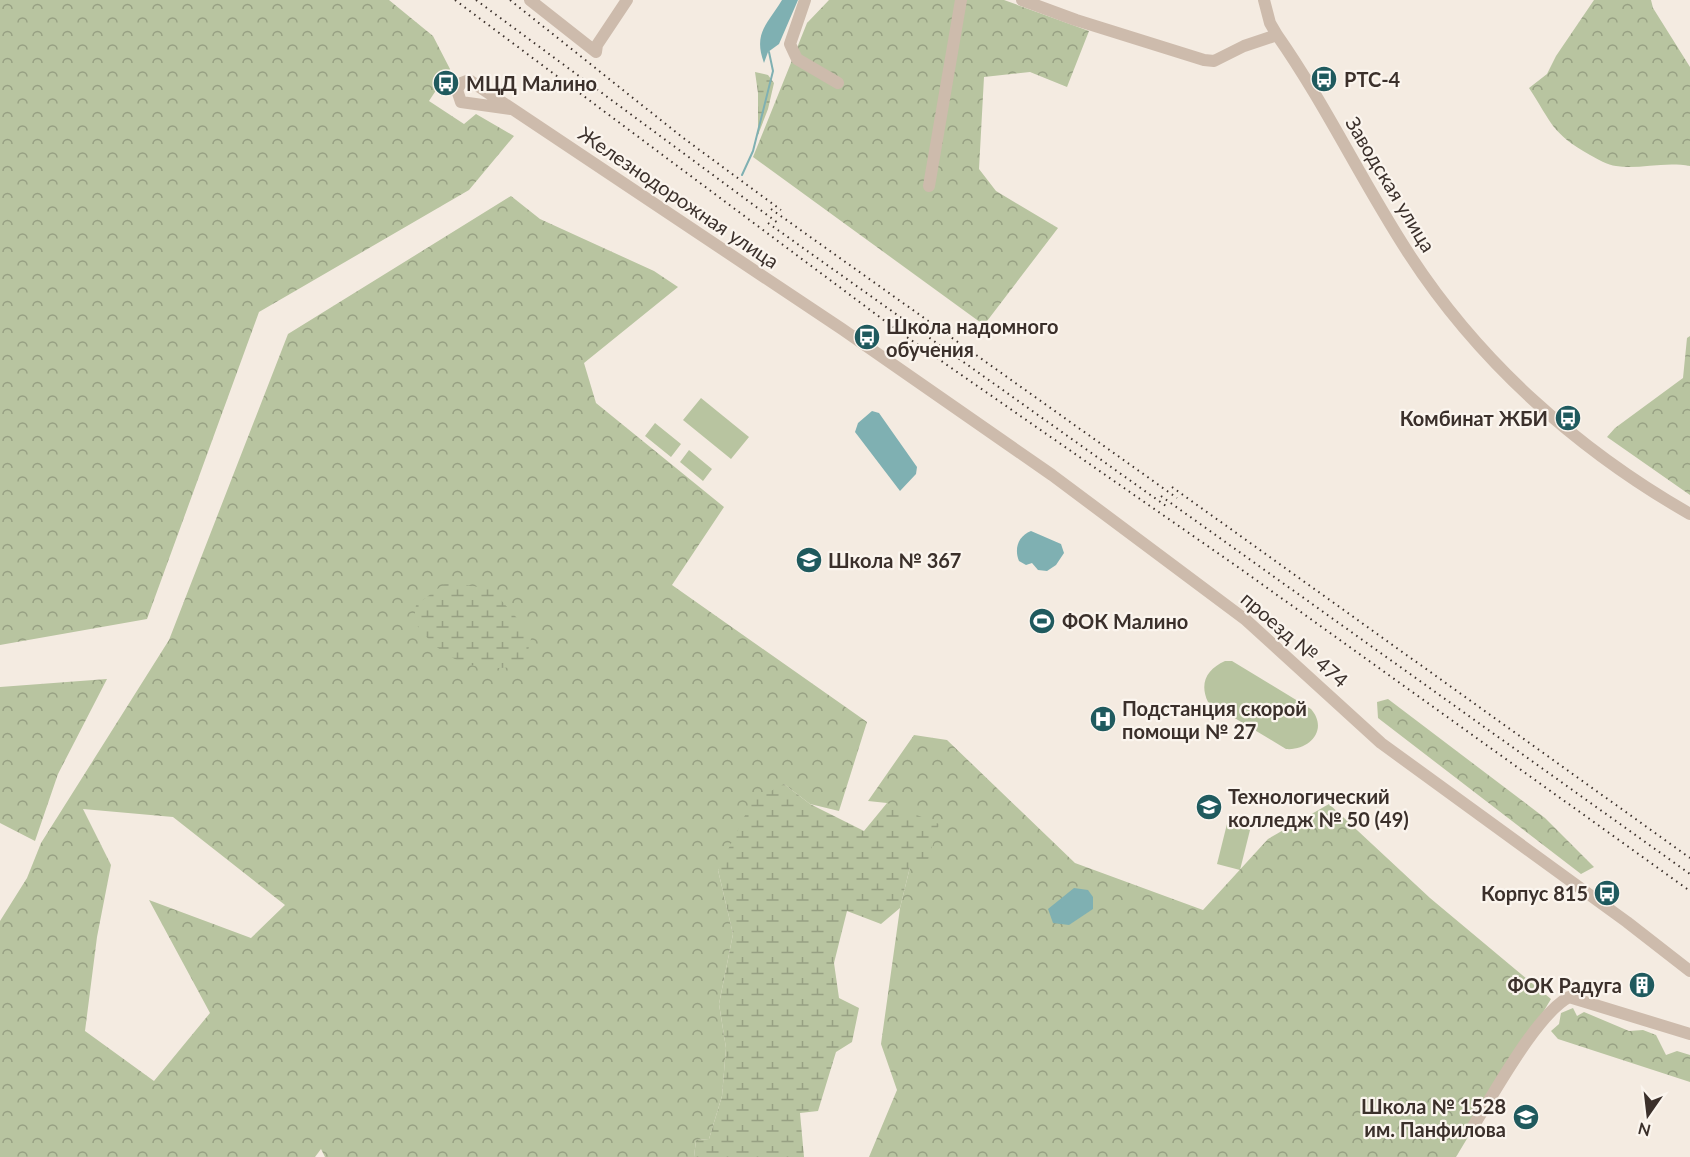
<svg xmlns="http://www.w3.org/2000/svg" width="1690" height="1157" font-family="Lato,sans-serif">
<defs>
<pattern id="forest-crowns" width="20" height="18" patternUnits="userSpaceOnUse" patternTransform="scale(1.5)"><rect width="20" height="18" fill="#b8c4a0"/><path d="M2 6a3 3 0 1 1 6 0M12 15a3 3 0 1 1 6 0" fill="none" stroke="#97a083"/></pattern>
<pattern id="wetland-marsh" width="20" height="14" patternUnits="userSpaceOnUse" patternTransform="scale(1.5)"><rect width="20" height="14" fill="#b8c4a0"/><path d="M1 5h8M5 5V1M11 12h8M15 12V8" fill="none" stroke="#97a083"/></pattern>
</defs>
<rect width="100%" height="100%" fill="#f4ebe1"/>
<path fill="#b8c4a0" d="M 701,398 L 749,437 L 731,459 L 683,420 Z
M 655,423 L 681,444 L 671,457 L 645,436 Z
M 689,450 L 712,469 L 703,481 L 680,462 Z
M 1225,661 L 1232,661 L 1311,709 C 1329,730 1309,751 1286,749 L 1208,702 C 1199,683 1207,669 1225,661 Z
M 1227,824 L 1250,830 L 1240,870 L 1217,864 Z"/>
<path fill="url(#forest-crowns)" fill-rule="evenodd" d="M 0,0 L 389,0 L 433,36 L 450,69 L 429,101 L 464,124 L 476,114 L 514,136 L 469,190 L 259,312 L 147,619 L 0,645 Z
M 829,0 L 1004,0 L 1089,31 L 1067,87 L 1030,72 L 984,77 L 979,169 L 996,191 L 1058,228 L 984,325 L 753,157 L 807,23 Z
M 1594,0 L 1651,0 L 1653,8 L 1690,67 L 1690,166 C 1663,161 1638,170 1616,166 C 1608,165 1597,159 1590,155 C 1551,133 1552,123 1529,88 L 1547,74 L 1556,56 Z
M 511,196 L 540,219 L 654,271 L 678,287 L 584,363 L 596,403 L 724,507 L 672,585 L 867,722 L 839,811 L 810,804 L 784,784 L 718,870 L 733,934 L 719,1004 L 726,1048 L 722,1096 L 709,1139 L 696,1140 L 694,1157 L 325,1157 L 321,1149 L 315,1157 L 0,1157 L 0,921 L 27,878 L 41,843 L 169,640 L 288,334 ZM 83,809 L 173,817 L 285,905 L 251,938 L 149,900 L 210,1013 L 154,1081 L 85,1031 L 97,937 L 111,865 Z
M 1690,336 L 1690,495 L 1607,437 L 1615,428 L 1683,378 L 1687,338 Z
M 107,679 L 58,774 L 35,841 L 0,823 L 0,687 Z
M 1388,699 L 1545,818 L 1594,867 L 1581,874 L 1378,718 L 1377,702 Z
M 914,735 L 947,740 L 1075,863 L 1203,910 L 1268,839 L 1329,804 L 1430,898 L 1551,999 L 1456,1157 L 869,1157 L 897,1090 L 881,1044 L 900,908 L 910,867 L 887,803 L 868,801 Z
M 1573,1008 L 1577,1016 L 1584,1012 L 1629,1031 L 1643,1030 L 1656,1035 L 1666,1055 L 1677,1051 L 1690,1055 L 1690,1082 L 1558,1039 L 1551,1031 L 1559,1024 L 1561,1013 Z"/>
<path fill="url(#wetland-marsh)" d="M 755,72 L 768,75 L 774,83 L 768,109 L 758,135 L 758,93 Z
M 447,582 L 491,589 L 532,635 L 524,666 C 475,673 443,663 414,621 L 416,605 Z
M 784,784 L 810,804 L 864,831 L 887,803 L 939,824 L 927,864 L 910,867 L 900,908 L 881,924 L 847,911 L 834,963 L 839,998 L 859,1008 L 852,1042 L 836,1052 L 818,1111 L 800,1113 L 804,1157 L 694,1157 L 696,1140 L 709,1139 L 722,1096 L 726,1048 L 719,1004 L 733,934 L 718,870 L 752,801 Z"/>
<path fill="#7fb0b2" d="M 782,0 L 798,0 L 779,44 L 768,52 L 764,63 C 753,33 767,25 782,0 Z
M 872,411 L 879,413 L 917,467 L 916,474 L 900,491 L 855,432 L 858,423 Z
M 1031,531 L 1061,544 L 1064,553 L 1056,565 L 1047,571 L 1038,570 L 1032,563 L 1026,565 L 1019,561 C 1014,549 1018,536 1031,531 Z
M 1074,888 L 1088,890 L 1093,897 L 1093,909 L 1069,925 L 1053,923 L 1048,909 Z"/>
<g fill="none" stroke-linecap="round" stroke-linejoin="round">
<path stroke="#7fb0b2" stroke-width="2" d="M 742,175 L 753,151 L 773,71 L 769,52"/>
<path stroke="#cdbbac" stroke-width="12" d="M 530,0 L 596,52 L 597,45 L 627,0
M 805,0 L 790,44 L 797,59 L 838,83
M 1022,0 L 1076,20 L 1204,60 L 1214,61 L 1244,46 L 1277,35 C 1326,105 1362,182 1409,254 C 1479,362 1578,450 1690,514
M 1264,0 L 1270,23 L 1277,35
M 511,109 L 461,102 L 457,90 L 461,83 L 469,80 L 842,329 L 1052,475 L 1246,620 L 1381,743 L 1627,922 L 1690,971
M 929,186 L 961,0
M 1472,1128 C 1494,1094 1536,1015 1569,997 L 1690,1034"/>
<path stroke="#3b302b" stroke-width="2" stroke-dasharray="1.5 4.5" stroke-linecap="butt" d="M 455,0 L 901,333 L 1245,572 L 1690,891
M 476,0 L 778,223
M 510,0 L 682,137 L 781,210
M 771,209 L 1177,498
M 768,223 L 1166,506
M 1172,487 L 1690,858
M 1161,496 L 1690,874"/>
</g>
<defs>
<symbol id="bus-disc" viewBox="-11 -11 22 22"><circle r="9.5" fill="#1f5a5e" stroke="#fbf5ee"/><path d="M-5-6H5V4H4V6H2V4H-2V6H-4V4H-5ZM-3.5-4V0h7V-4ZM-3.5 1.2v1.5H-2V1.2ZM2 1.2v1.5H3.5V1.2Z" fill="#fff"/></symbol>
<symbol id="school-disc" viewBox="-11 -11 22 22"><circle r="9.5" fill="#1f5a5e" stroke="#fbf5ee"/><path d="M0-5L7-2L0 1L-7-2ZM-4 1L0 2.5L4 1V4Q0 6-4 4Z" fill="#fff"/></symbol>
<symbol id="stadium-disc" viewBox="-11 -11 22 22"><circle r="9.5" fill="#1f5a5e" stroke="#fbf5ee"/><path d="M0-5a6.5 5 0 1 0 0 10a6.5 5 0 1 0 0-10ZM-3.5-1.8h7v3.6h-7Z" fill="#fff"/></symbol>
<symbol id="hospital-disc" viewBox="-11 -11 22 22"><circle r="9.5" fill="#1f5a5e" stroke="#fbf5ee"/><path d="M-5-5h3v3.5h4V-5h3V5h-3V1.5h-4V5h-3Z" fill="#fff"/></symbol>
<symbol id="university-disc" viewBox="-11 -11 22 22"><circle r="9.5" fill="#1f5a5e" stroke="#fbf5ee"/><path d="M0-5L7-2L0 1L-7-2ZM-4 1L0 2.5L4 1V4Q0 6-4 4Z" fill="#fff"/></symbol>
<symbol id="building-disc" viewBox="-11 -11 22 22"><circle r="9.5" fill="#1f5a5e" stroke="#fbf5ee"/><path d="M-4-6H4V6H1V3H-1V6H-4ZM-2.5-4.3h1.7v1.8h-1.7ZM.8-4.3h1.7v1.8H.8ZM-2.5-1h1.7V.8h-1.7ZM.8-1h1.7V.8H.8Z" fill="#fff"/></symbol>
</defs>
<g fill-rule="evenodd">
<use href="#bus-disc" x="1309" y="64" width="30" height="30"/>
<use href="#bus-disc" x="431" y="68" width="30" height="30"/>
<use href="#bus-disc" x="852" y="322" width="30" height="30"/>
<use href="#bus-disc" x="1553" y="403" width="30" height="30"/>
<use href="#school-disc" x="794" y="545" width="30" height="30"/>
<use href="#stadium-disc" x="1027" y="606" width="30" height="30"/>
<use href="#hospital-disc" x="1088" y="704" width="30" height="30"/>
<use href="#university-disc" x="1194" y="792" width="30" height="30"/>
<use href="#bus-disc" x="1592" y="878" width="30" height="30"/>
<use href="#building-disc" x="1627" y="970" width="30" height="30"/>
<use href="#school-disc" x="1511" y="1102" width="30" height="30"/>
</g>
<g text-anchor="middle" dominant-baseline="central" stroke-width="4.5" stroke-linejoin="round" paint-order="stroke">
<g font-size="20" font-weight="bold" fill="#3b302b" stroke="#fbf5ee" text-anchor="start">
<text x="1344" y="79">РТС-4</text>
<text x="466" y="83">МЦД Малино</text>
<text x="886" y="326">Школа надомного<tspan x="886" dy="23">обучения</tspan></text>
<text x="1548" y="418" text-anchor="end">Комбинат ЖБИ</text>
<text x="828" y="560">Школа № 367</text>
<text x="1062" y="621">ФОК Малино</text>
<text x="1122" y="708">Подстанция скорой<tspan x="1122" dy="23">помощи № 27</tspan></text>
<text x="1228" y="796">Технологический<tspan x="1228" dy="23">колледж № 50 (49)</tspan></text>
<text x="1588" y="893" text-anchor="end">Корпус 815</text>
<text x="1622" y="985" text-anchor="end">ФОК Радуга</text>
<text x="1506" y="1106" text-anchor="end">Школа № 1528<tspan x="1506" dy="23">им. Панфилова</tspan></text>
</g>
<g font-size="20" fill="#3b302b" stroke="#fbf5ee">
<text transform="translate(1391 184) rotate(59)">Заводская улица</text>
<text transform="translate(679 197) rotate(34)">Железнодорожная улица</text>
<text transform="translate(1295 639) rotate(41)">проезд № 474</text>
</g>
</g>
<g transform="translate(1648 1115) rotate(194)" stroke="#fbf5ee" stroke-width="4.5" paint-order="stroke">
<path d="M0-4.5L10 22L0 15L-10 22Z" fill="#3b302b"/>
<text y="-9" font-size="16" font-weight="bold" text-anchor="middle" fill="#3b302b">N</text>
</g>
</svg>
